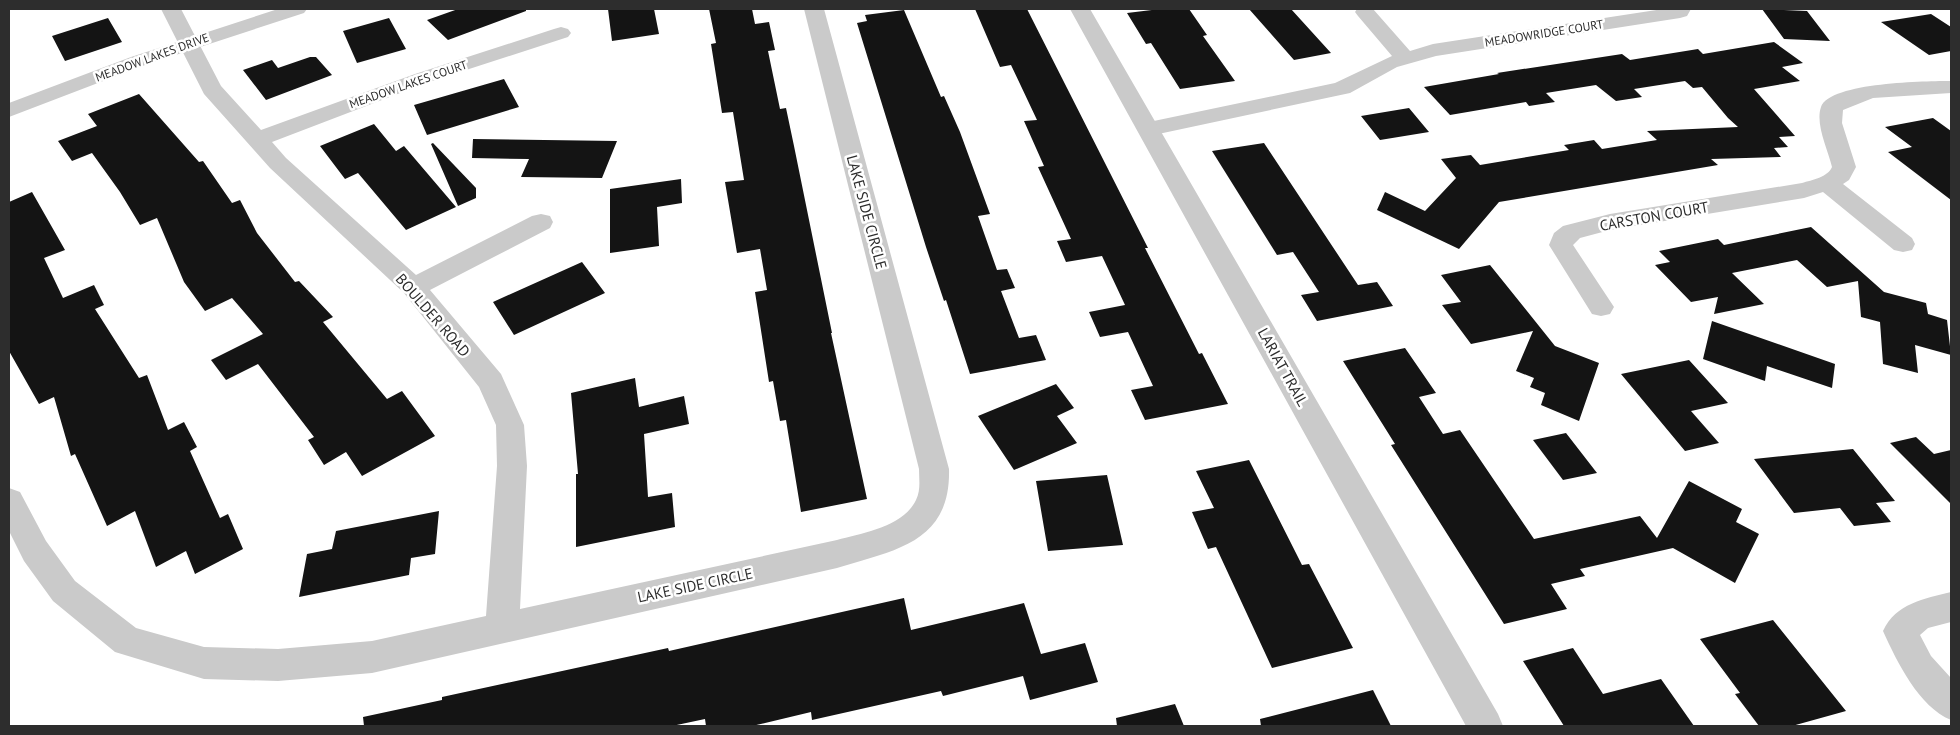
<svg xmlns="http://www.w3.org/2000/svg" width="1960" height="735" font-family="'PT Sans',sans-serif">
<rect width="100%" height="100%" fill="#fff"/>
<path fill="#141414" d="M 458,9 L 526,9 L 526,11 L 448,40 L 427,20 Z
M 608,9 L 654,9 L 659,34 L 612,41 Z
M 709,9 L 752,9 L 755,24 L 769,22 L 775,50 L 768,51 L 780,109 L 786,108 L 794,146 L 832,333 L 831,333 L 867,499 L 801,512 L 786,420 L 780,421 L 773,381 L 769,382 L 755,292 L 767,290 L 760,249 L 737,253 L 725,182 L 744,180 L 733,112 L 722,113 L 711,44 L 716,43 Z
M 975,9 L 1027,9 L 1148,248 L 1145,248 L 1199,354 L 1202,353 L 1228,404 L 1145,420 L 1131,390 L 1153,386 L 1128,332 L 1100,337 L 1089,312 L 1125,305 L 1102,256 L 1066,262 L 1057,241 L 1071,239 L 1038,167 L 1044,166 L 1024,121 L 1037,120 L 1011,65 L 1000,67 Z
M 1160,9 L 1189,9 L 1207,35 L 1203,36 L 1235,81 L 1180,89 L 1151,43 L 1146,44 L 1127,13 Z
M 1249,9 L 1291,9 L 1331,53 L 1294,60 Z
M 1762,9 L 1807,11 L 1830,41 L 1784,39 Z
M 904,10 L 941,97 L 944,96 L 960,132 L 990,214 L 978,216 L 997,270 L 1007,269 L 1015,288 L 1001,291 L 1019,338 L 1036,335 L 1046,360 L 970,374 L 946,300 L 944,301 L 926,247 L 857,23 L 867,21 L 865,15 Z
M 1931,14 L 1951,27 L 1951,51 L 1929,55 L 1881,22 Z
M 108,18 L 122,42 L 65,61 L 52,36 Z
M 389,18 L 406,49 L 357,63 L 343,31 Z
M 1774,42 L 1803,63 L 1782,67 L 1800,81 L 1754,89 L 1795,136 L 1779,137 L 1788,147 L 1774,148 L 1781,157 L 1711,159 L 1718,165 L 1499,202 L 1459,249 L 1377,210 L 1385,192 L 1425,211 L 1456,178 L 1441,159 L 1471,155 L 1480,165 L 1569,150 L 1564,145 L 1594,140 L 1602,149 L 1657,140 L 1647,131 L 1738,127 L 1728,118 L 1702,87 L 1693,88 L 1685,81 L 1634,89 L 1642,97 L 1616,101 L 1596,85 L 1546,93 L 1555,102 L 1529,106 L 1526,102 L 1450,115 L 1424,87 L 1499,74 L 1497,73 L 1622,54 L 1630,60 L 1698,49 L 1703,54 Z
M 310,57 L 316,57 L 332,75 L 266,100 L 243,70 L 272,60 L 278,68 Z
M 504,79 L 519,107 L 427,135 L 414,105 Z
M 139,94 L 199,162 L 203,161 L 232,203 L 240,200 L 257,233 L 295,282 L 299,281 L 333,317 L 323,322 L 387,399 L 402,391 L 435,436 L 362,476 L 346,452 L 324,465 L 308,440 L 314,437 L 258,364 L 226,380 L 211,360 L 263,334 L 232,298 L 205,311 L 184,282 L 157,218 L 140,225 L 120,192 L 92,153 L 72,161 L 58,141 L 97,126 L 88,114 Z
M 1409,108 L 1429,132 L 1380,140 L 1361,116 Z
M 1933,118 L 1951,131 L 1951,200 L 1888,152 L 1912,147 L 1885,127 Z
M 374,124 L 396,151 L 404,146 L 456,207 L 406,230 L 358,173 L 345,179 L 320,146 Z
M 473,139 L 617,141 L 602,178 L 521,177 L 529,159 L 472,158 Z
M 433,143 L 476,188 L 476,198 L 458,206 L 431,144 Z
M 1264,143 L 1358,285 L 1377,282 L 1393,306 L 1317,321 L 1301,295 L 1319,292 L 1293,252 L 1277,255 L 1212,151 Z
M 681,179 L 682,203 L 657,207 L 659,246 L 610,253 L 610,189 Z
M 32,192 L 65,250 L 44,258 L 63,298 L 94,285 L 104,305 L 95,309 L 139,378 L 147,375 L 168,430 L 184,422 L 197,447 L 190,451 L 220,518 L 228,514 L 243,549 L 195,574 L 186,551 L 156,567 L 135,511 L 107,526 L 75,454 L 71,456 L 54,397 L 39,404 L 9,351 L 9,202 Z
M 1811,227 L 1884,292 L 1926,303 L 1928,314 L 1947,320 L 1951,355 L 1915,345 L 1918,373 L 1883,364 L 1880,322 L 1861,317 L 1858,281 L 1827,287 L 1797,260 L 1732,273 L 1764,304 L 1714,314 L 1718,297 L 1691,302 L 1655,265 L 1670,262 L 1659,251 L 1718,239 L 1724,245 Z
M 582,262 L 605,293 L 514,335 L 493,302 Z
M 1490,265 L 1555,346 L 1599,363 L 1579,421 L 1541,405 L 1545,393 L 1530,387 L 1534,378 L 1516,371 L 1533,331 L 1471,344 L 1442,305 L 1461,302 L 1441,275 Z
M 1712,321 L 1835,364 L 1832,388 L 1767,366 L 1765,381 L 1703,359 Z
M 1405,348 L 1436,393 L 1419,397 L 1443,434 L 1460,430 L 1534,539 L 1640,516 L 1657,538 L 1689,481 L 1742,509 L 1736,522 L 1759,534 L 1735,583 L 1673,548 L 1580,569 L 1585,576 L 1551,584 L 1567,609 L 1504,624 L 1391,445 L 1395,444 L 1343,361 Z
M 1689,360 L 1728,403 L 1691,411 L 1719,443 L 1685,451 L 1621,374 Z
M 635,378 L 639,407 L 684,396 L 689,424 L 644,434 L 648,497 L 672,493 L 675,527 L 576,547 L 576,474 L 578,474 L 571,393 Z
M 1056,384 L 1074,408 L 1057,416 L 1077,443 L 1014,470 L 978,416 Z
M 1566,433 L 1597,473 L 1563,480 L 1533,440 Z
M 1916,437 L 1934,454 L 1951,450 L 1951,504 L 1890,443 Z
M 1853,449 L 1895,501 L 1876,503 L 1891,522 L 1854,526 L 1840,508 L 1794,513 L 1754,459 Z
M 1249,460 L 1302,565 L 1309,564 L 1353,648 L 1272,668 L 1216,547 L 1208,549 L 1192,512 L 1214,508 L 1196,471 Z
M 1107,475 L 1123,545 L 1048,551 L 1036,481 Z
M 439,511 L 435,554 L 411,558 L 409,575 L 299,597 L 307,554 L 332,549 L 336,531 Z
M 904,598 L 911,630 L 1024,603 L 1041,654 L 1085,643 L 1098,682 L 1030,700 L 1023,676 L 943,696 L 941,691 L 812,720 L 811,712 L 752,726 L 706,726 L 705,719 L 672,726 L 364,726 L 363,717 L 442,700 L 442,697 L 668,648 L 669,651 Z
M 1773,620 L 1846,711 L 1792,726 L 1759,726 L 1735,694 L 1740,693 L 1700,639 Z
M 1573,648 L 1603,694 L 1661,679 L 1694,726 L 1564,726 L 1523,661 Z
M 1373,690 L 1391,726 L 1261,726 L 1260,719 Z
M 1175,704 L 1184,726 L 1117,726 L 1116,718 Z"/>
<g fill="none" stroke-linecap="round" stroke-linejoin="round">
<path fill="#cacaca" fill-rule="evenodd" d="M 161,9 L 181,9 L 221,86 L 261,130 L 415,74 L 554,29 L 561,27 L 568,29 L 571,33 L 568,37 L 429,82 L 272,142 L 286,158 L 416,275 L 532,216 L 541,214 L 550,216 L 553,222 L 550,228 L 430,290 L 501,374 L 524,425 L 527,466 L 520,609 L 837,540 C 862,533 903,527 916,500 C 921,490 919,479 919,469 L 804,9 L 824,9 L 949,469 C 951,543 895,550 837,568 L 372,673 L 278,681 L 204,679 L 115,652 L 53,601 L 24,561 L 9,531 L 9,488 L 20,492 L 46,541 L 75,581 L 136,628 L 204,647 L 278,649 L 372,641 L 486,616 L 497,466 L 496,425 L 479,387 L 404,293 L 270,168 L 204,94 Z
M 1357,9 L 1373,9 L 1410,51 L 1433,44 L 1663,9 L 1691,9 L 1687,16 L 1680,18 L 1436,56 L 1397,67 L 1350,93 L 1149,136 L 1141,134 L 1138,129 L 1141,124 L 1149,122 L 1335,83 L 1392,56 L 1358,16 L 1355,12 Z
M 1951,81 L 1951,93 L 1873,98 L 1843,110 L 1842,123 L 1856,167 L 1849,180 L 1843,184 L 1912,238 L 1915,244 L 1912,250 L 1903,252 L 1894,250 L 1823,192 L 1804,198 L 1610,230 L 1580,238 L 1573,245 L 1614,307 L 1610,314 L 1601,316 L 1592,314 L 1549,245 L 1554,233 L 1563,226 L 1610,214 L 1802,183 C 1812,180 1828,177 1832,167 C 1828,150 1815,124 1821,107 C 1830,82 1928,81 1951,81 Z
M 1951,592 L 1951,622 L 1928,628 L 1920,635 L 1931,656 L 1951,678 L 1951,720 C 1919,707 1897,662 1883,631 C 1896,603 1924,599 1951,592 Z"/>
<path fill="#cacaca" fill-rule="evenodd" d="M 278,9 L 307,9 L 304,13 L 145,65 L 9,117 L 9,103 L 131,57 Z
M 1070,9 L 1090,9 L 1498,714 L 1503,726 L 1466,726 Z"/>
</g>
<g text-anchor="middle" dominant-baseline="central" stroke-width="5" stroke-linejoin="round" paint-order="stroke">
<g font-size="12" fill="#2d2d2d" stroke="#fff">
<text transform="translate(1544 33) rotate(-9)">MEADOWRIDGE COURT</text>
<text transform="translate(152 57) rotate(-20)">MEADOW LAKES DRIVE</text>
<text transform="translate(408 84) rotate(-19)">MEADOW LAKES COURT</text>
</g>
<g font-size="15" fill="#2d2d2d" stroke="#fff">
<text transform="translate(867 212) rotate(75)">LAKE SIDE CIRCLE</text>
<text transform="translate(1654 216) rotate(-10)">CARSTON COURT</text>
<text transform="translate(433 315) rotate(49)">BOULDER ROAD</text>
<text transform="translate(1283 367) rotate(61)">LARIAT TRAIL</text>
<text transform="translate(695 585) rotate(-12)">LAKE SIDE CIRCLE</text>
</g>
</g>
<rect width="1960" height="735" fill="none" stroke="#2d2d2d" stroke-width="20"/>
</svg>
